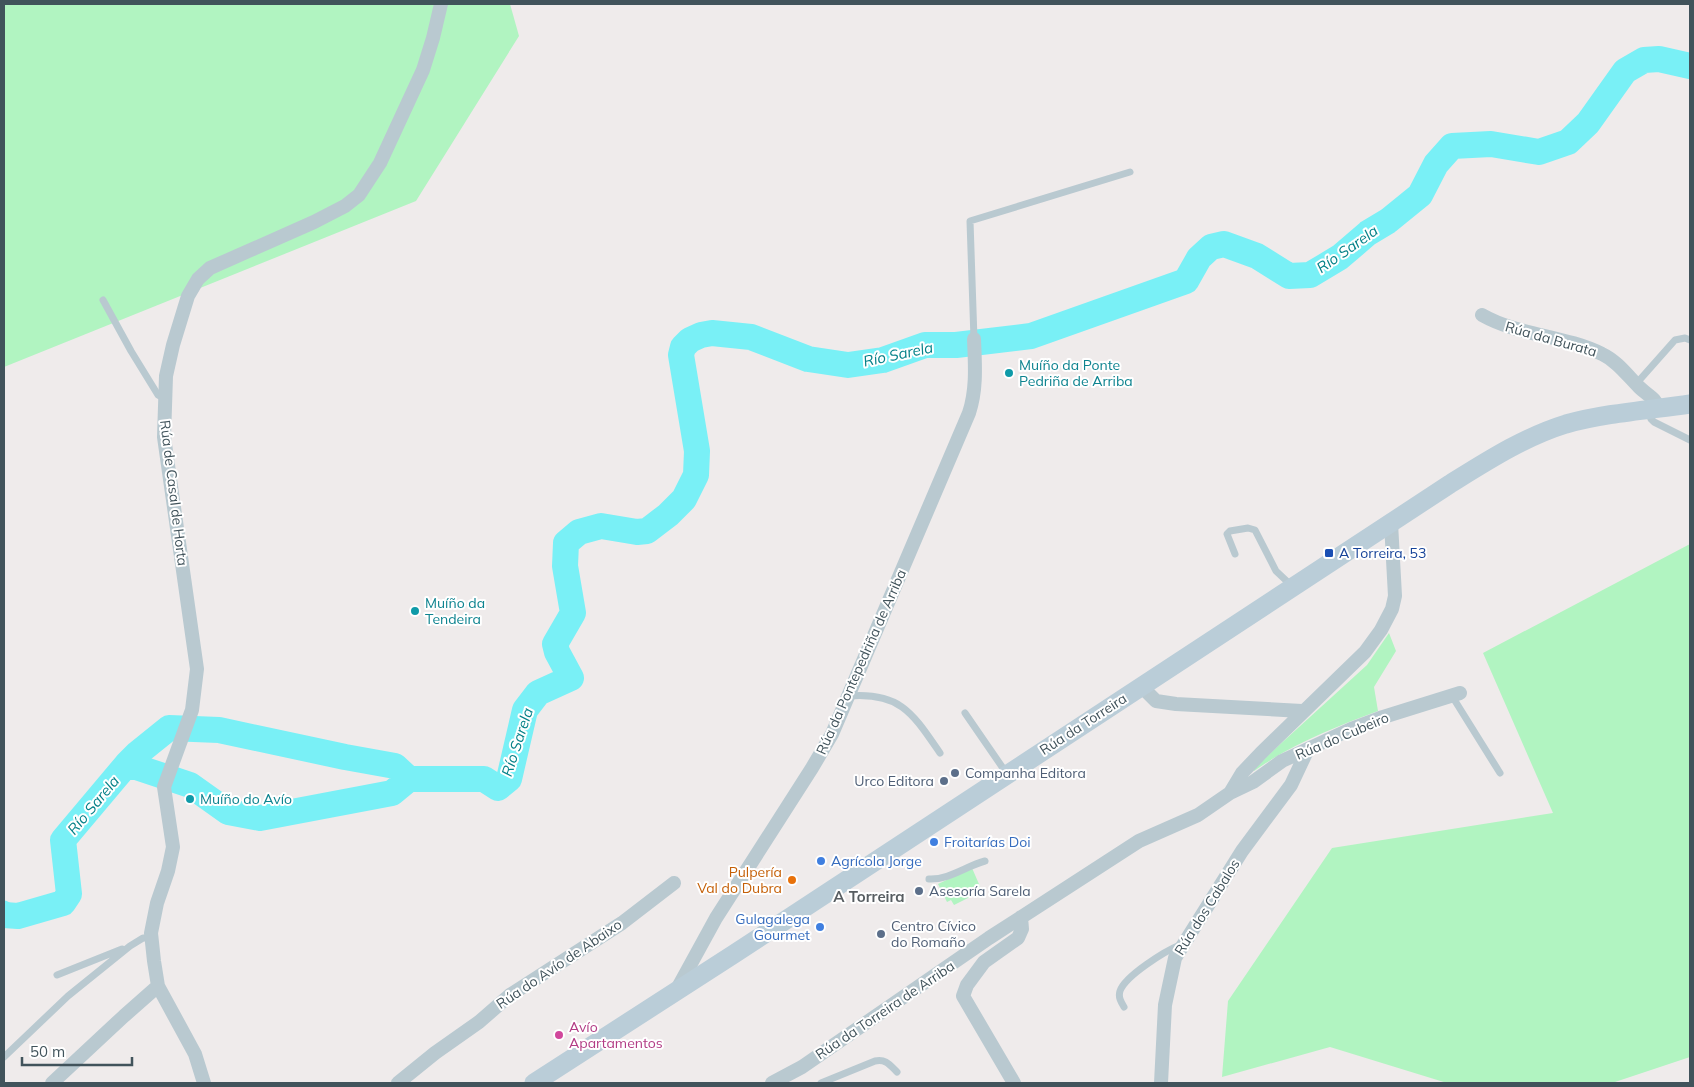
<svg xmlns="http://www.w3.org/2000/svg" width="1694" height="1087" font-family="Mulish,sans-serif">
<rect width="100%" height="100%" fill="#efebeb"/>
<path fill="#b1f4c1" d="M 4,4 L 510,4 L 519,36 L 416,201 L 4,367 Z
M 1690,544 L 1690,1057 L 1612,1083 L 1447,1083 L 1330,1047 L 1222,1077 L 1228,1001 L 1332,848 L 1553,813 L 1483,653 Z
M 1389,633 L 1396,651 L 1374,687 L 1378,711 C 1335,727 1292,744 1254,771 L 1253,769 L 1367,665 Z
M 972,868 L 982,891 L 954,905 L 951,900 L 947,902 L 938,884 Z"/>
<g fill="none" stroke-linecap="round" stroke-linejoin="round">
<path stroke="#79f0f6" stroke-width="15" d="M 4,908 L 18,916"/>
<path stroke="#79f0f6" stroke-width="26" d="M 127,764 L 138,753 L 169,728 L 219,730 L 345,757 L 395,766 L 409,779
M 4,915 L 18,916 L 63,903 L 69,894 L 63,840 L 127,764 L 190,785 L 228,812 L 260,818 L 392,793 L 409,779 L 484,779 L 498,788 L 509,779 L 525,710 L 538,693 L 571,678 L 557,652 L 555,644 L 573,613 L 565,566 L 566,543 L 579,532 L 601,526 L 637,532 L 647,531 L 668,515 L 684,499 L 696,475 L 697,451 L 681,355 L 683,347 L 690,340 L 701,335 L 712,333 L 751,337 L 808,359 L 848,365 L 883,360 L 925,345 L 956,345 L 1031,336 L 1186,281 L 1199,258 L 1211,247 L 1224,244 L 1257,256 L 1289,276 L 1310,275 L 1340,257 L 1368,233 L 1388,221 L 1420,195 L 1436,164 L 1452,146 L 1491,144 L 1539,152 L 1568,142 L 1588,123 L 1625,71 L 1644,60 L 1659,59 L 1690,66"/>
<path stroke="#b9c9d0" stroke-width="7" d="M 103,300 L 131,351 L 158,395 L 165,399
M 974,339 L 970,221 L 1130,172
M 1636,384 L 1675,340 L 1685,338 L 1690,340
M 1648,411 L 1651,419 L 1654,422 L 1690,440
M 1235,554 L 1227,534 L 1230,531 L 1248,528 L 1255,530 L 1276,571 L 1293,587
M 849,696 C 901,692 913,714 940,753
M 1452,696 L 1500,773
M 965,713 L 1007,774
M 929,879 C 949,880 966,866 985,861
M 57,975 L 122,949
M 1124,1007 C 1121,1002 1118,997 1120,991 C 1125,976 1165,951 1180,945
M 4,1057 L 68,996 L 130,946 L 143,938 L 152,938
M 821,1083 L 875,1061 C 886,1059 889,1064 897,1072"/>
<path stroke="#b9c9d0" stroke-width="14" d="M 1482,315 C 1519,336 1564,335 1602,354 C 1617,361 1628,376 1639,387 C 1647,395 1656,398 1659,409
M 1141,686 L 1156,701 L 1176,704 L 1302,711
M 1230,793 L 1253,782 L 1282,761 L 1351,729 L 1380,718 L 1460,693
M 676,991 L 716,918 L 812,768 L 832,734 L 969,413 C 977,389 975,364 974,339
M 52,1083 L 124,1016 L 158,986
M 204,1083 L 195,1054 L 158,986 L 154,961 L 151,933 L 157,903 L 168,871 L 173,847 L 164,787 L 192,710 L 197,669 L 164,437 L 166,376 L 173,345 L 188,296 L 198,279 L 210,268 L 314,222 L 345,206 L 359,195 L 380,163 L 423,70 L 433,38 L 441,4
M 398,1083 L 435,1053 L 479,1022 L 510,995 L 622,923 L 674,883
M 772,1083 L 802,1067 L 989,938 L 1139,841 L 1198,815 L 1230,793 L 1242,773 L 1261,753 L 1365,652 L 1381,630 L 1392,609 L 1395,596 L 1391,523
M 1014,1083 L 963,996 L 967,985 L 984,962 L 1018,938 L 1022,929 L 1021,917
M 1161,1083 L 1165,1005 L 1175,958 L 1242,851 L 1291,785 L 1307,751"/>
<path stroke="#bacdd8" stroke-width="19" d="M 534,1083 L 734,954 L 1450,484 C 1487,461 1524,437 1566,424 C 1606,413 1649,410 1690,404"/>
</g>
<g fill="#0f9aa8" stroke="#fff" stroke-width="2">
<circle cx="1009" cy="373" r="5"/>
<circle cx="415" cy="611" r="5"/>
<circle cx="190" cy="799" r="5"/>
</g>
<rect fill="#1a4fb4" stroke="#fff" stroke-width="2" x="1324" y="548" width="10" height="10" rx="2.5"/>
<g fill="#5c6f8a" stroke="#fff" stroke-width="2">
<circle cx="955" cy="773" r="5"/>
<circle cx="944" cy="781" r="5"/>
<circle cx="919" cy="891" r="5"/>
<circle cx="881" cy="934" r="5"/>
</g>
<g fill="#3f7fe0" stroke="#fff" stroke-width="2">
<circle cx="934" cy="842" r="5"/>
<circle cx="821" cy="861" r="5"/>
<circle cx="820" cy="927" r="5"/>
</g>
<circle fill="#e8710a" stroke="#fff" stroke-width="2" cx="792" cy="880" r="5"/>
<circle fill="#d1479c" stroke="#fff" stroke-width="2" cx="559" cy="1035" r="5"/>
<g text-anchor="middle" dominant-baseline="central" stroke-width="4" stroke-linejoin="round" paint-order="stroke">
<g font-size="14" fill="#41535b" stroke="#fff">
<text transform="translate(1551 339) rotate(16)">Rúa da Burata</text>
<text transform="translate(174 493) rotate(83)">Rúa de Casal de Horta</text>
<text transform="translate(861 662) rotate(-66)">Rúa da Pontepedriña de Arriba</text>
<text transform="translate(1083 724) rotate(-33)">Rúa da Torreira</text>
<text transform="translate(1342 736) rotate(-23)">Rúa do Cubeiro</text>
<text transform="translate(1207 907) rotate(-58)">Rúa dos Cabalos</text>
<text transform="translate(559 964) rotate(-34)">Rúa do Avío de Abaixo</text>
<text transform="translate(885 1010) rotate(-34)">Rúa da Torreira de Arriba</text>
</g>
<g font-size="14" fill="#0d838f" stroke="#fff" text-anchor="start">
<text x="1019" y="365">Muíño da Ponte<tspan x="1019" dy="16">Pedriña de Arriba</tspan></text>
<text x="425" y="603">Muíño da<tspan x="425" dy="16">Tendeira</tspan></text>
<text x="200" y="799">Muíño do Avío</text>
</g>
<g font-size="14" fill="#164399" stroke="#fff" text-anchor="start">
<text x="1339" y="553">A Torreira, 53</text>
</g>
<g font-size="14" fill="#4e5e75" stroke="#fff" text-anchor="start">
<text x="965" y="773">Companha Editora</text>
<text x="934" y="781" text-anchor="end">Urco Editora</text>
<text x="929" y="891">Asesoría Sarela</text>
<text x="891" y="926">Centro Cívico<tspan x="891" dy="16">do Romaño</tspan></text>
</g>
<g font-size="14" fill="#366cbe" stroke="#fff" text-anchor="start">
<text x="944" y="842">Froitarías Doi</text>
<text x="831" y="861">Agrícola Jorge</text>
<text x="810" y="919" text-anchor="end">Gulagalega<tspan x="810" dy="16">Gourmet</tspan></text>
</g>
<g font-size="14" fill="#c56008" stroke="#fff" text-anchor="end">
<text x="782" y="872">Pulpería<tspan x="782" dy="16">Val do Dubra</tspan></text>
</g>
<g font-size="14" fill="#b23c85" stroke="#fff" text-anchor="start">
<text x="569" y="1027">Avío<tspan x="569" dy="16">Apartamentos</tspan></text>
</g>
<g font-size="15" font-style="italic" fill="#048188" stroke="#fff">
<text transform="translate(1347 249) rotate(-35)">Río Sarela</text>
<text transform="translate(898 354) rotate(-12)">Río Sarela</text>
<text transform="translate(517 742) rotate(-72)">Río Sarela</text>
<text transform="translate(93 805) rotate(-50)">Río Sarela</text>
</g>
<g font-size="15" font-weight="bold" fill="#575d61" stroke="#fff">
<text x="869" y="896">A Torreira</text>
</g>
</g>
<rect width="1694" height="1087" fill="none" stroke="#41535b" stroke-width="10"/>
<path d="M22 1057v8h110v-8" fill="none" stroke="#41535b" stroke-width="2.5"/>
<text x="30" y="1057" font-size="15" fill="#41535b" stroke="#ffffff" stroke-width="4" paint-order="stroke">50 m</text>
</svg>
